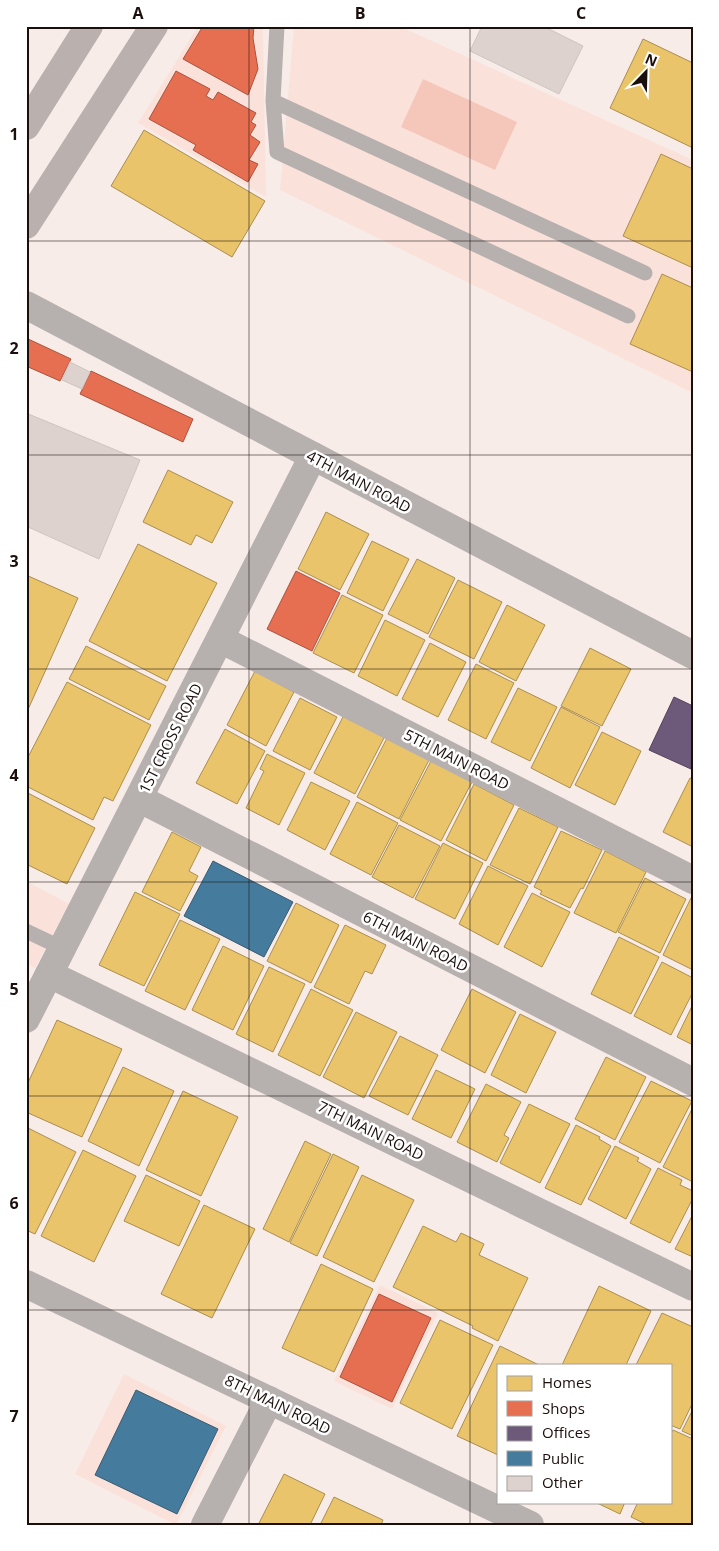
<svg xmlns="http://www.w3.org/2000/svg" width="719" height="1551" font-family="'Open Sans',sans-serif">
<rect width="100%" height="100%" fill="#f8ece9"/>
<path fill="#fae2db" d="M 198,26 L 263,26 L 266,197 L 138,123 Z
M 294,26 L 399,26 L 693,160 L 693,393 L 280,190 Z
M 26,881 L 69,904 L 35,968 L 26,964 Z
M 380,1285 L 438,1313 L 392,1409 L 334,1381 Z
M 124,1374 L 226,1426 L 176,1525 L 75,1474 Z"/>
<path fill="#f5c7ba" d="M 423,79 L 517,122 L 495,170 L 401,127 Z"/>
<path fill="#e9c46a" stroke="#ab8e4e" d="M 643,39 L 693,63 L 693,148 L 610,108 Z
M 144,130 L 265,201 L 232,257 L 111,186 Z
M 661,154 L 693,169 L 693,268 L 623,236 Z
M 662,274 L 693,288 L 693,372 L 630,344 Z
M 168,470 L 233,502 L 212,543 L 196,535 L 191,545 L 143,522 Z
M 326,512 L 369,534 L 340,590 L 298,569 Z
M 372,541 L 409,559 L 383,611 L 347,593 Z
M 138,544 L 217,583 L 167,681 L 89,641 Z
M 417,559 L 455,578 L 428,634 L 388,614 Z
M 26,575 L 78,598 L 26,714 Z
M 458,580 L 502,602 L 474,659 L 429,637 Z
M 342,595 L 383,615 L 354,673 L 313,653 Z
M 507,605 L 545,625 L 516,681 L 479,662 Z
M 385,620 L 425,640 L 397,696 L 358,676 Z
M 430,643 L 466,662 L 438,717 L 402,699 Z
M 86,646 L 166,686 L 149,720 L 69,679 Z
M 590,648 L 631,669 L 602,726 L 561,706 Z
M 476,664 L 514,683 L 486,739 L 448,720 Z
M 255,671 L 294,692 L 266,746 L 227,725 Z
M 67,682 L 151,725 L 113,801 L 104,797 L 93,820 L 26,786 L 26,761 Z
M 518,688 L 557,707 L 530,761 L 491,742 Z
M 300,698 L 337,717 L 310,770 L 273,751 Z
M 561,707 L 600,727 L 570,788 L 531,768 Z
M 344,715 L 385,736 L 355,794 L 314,773 Z
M 225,729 L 265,751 L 237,804 L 196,783 Z
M 602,732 L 641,751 L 615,805 L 575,785 Z
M 387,738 L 429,760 L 399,819 L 357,797 Z
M 267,754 L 305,773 L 279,825 L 246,808 L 264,771 L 260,769 Z
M 431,761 L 472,782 L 441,841 L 400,820 Z
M 690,778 L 693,779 L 693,847 L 663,832 Z
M 311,782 L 350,801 L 325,850 L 287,830 Z
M 474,784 L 514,805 L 486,861 L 446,840 Z
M 26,792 L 95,828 L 67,884 L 26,864 Z
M 357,802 L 398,823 L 371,875 L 330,854 Z
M 519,808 L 558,827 L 530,884 L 490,865 Z
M 399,825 L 440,846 L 413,898 L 372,877 Z
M 561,831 L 602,850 L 583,889 L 581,888 L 570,908 L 540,894 L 542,891 L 534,887 Z
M 172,832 L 201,847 L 189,871 L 198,876 L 180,911 L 142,892 Z
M 443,843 L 483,863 L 455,919 L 415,899 Z
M 605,851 L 646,872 L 616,933 L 574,913 Z
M 488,866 L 528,886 L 498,945 L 459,924 Z
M 645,878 L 686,899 L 660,953 L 618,932 Z
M 135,892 L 180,914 L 144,986 L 99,965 Z
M 532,893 L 570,912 L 542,967 L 504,947 Z
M 691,898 L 693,899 L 693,970 L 663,955 Z
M 296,903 L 339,925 L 311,983 L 267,961 Z
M 180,920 L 220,939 L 185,1010 L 145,991 Z
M 345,925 L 386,945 L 372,974 L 365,971 L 349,1004 L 314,987 Z
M 619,937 L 659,957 L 631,1014 L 591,994 Z
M 223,946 L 264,966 L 233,1030 L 192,1010 Z
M 662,962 L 693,978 L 693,992 L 671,1035 L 634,1016 Z
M 269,967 L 305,984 L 273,1052 L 236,1034 Z
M 311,989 L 353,1010 L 320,1076 L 278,1055 Z
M 472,989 L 516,1012 L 485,1073 L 441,1050 Z
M 693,1004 L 693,1045 L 677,1037 Z
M 356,1012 L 397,1032 L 364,1098 L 323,1077 Z
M 520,1014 L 556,1032 L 526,1093 L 491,1075 Z
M 57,1020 L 122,1049 L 82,1137 L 26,1112 L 26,1087 Z
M 400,1036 L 438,1055 L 408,1115 L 369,1096 Z
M 606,1057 L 646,1077 L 615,1140 L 575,1119 Z
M 123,1067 L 174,1091 L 139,1166 L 88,1141 Z
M 436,1070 L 475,1089 L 451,1138 L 412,1119 Z
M 651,1081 L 692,1101 L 660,1163 L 619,1142 Z
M 486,1084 L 521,1102 L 504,1135 L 509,1138 L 497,1162 L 457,1142 Z
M 183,1091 L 238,1117 L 201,1196 L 146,1170 Z
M 529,1104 L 570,1124 L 540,1183 L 500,1163 Z
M 693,1107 L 693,1182 L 663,1167 Z
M 576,1125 L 600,1137 L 599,1139 L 611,1146 L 581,1205 L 545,1188 Z
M 26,1127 L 76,1152 L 35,1234 L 26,1230 Z
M 305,1141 L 331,1154 L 289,1242 L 263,1229 Z
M 615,1146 L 639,1158 L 637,1161 L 651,1169 L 626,1219 L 588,1199 Z
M 83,1150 L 136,1176 L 94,1262 L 41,1236 Z
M 333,1154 L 359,1167 L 317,1256 L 290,1243 Z
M 658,1168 L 682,1180 L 680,1185 L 693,1191 L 693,1198 L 670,1243 L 630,1223 Z
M 146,1175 L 200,1201 L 179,1246 L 124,1221 Z
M 362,1175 L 414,1200 L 374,1282 L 323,1257 Z
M 204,1205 L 255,1229 L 212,1318 L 161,1294 Z
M 693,1214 L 693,1257 L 675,1249 Z
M 423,1226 L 456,1242 L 461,1233 L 484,1244 L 479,1255 L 528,1278 L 498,1341 L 472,1328 L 473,1326 L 393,1287 Z
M 321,1264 L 373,1289 L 334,1372 L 282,1348 Z
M 599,1286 L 651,1311 L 626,1365 L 562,1365 Z
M 662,1313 L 693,1327 L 693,1402 L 680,1429 L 670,1425 L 670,1365 L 636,1365 Z
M 440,1320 L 493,1345 L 452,1429 L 400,1403 Z
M 500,1346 L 539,1365 L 498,1365 L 498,1455 L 457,1436 Z
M 693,1409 L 693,1436 L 682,1431 Z
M 673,1430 L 693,1439 L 693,1525 L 648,1525 L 631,1517 L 638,1502 L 670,1502 L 670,1435 Z
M 284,1474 L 325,1494 L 310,1525 L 258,1525 Z
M 334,1497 L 383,1520 L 381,1525 L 320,1525 Z
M 595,1502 L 625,1502 L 620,1514 Z"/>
<path fill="#e76f51" stroke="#aa523c" d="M 203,26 L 254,26 L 253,38 L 258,69 L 248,95 L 183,59 Z
M 176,71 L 210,89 L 206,96 L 213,100 L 218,92 L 256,113 L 251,122 L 256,125 L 250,135 L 260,142 L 249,160 L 258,164 L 248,182 L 193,150 L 196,145 L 149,119 Z
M 26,338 L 71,359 L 60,381 L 26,366 Z
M 91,371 L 193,419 L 183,442 L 80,394 Z
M 296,571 L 340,593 L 312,651 L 267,629 Z
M 379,1294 L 431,1318 L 392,1402 L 340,1377 Z"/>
<path fill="#6d597a" stroke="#544359" d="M 674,697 L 693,706 L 691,769 L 649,750 Z"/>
<path fill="#457b9d" stroke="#385b72" d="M 213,861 L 293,902 L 264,957 L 184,916 Z
M 136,1390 L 218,1429 L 177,1514 L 95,1475 Z"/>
<path fill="#ded2cf" stroke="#d0c4c1" d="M 482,26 L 543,26 L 583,46 L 559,94 L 470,51 Z
M 70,362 L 90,372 L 82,389 L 62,380 Z
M 26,413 L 140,460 L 99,559 L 26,526 Z"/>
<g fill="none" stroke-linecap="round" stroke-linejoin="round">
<path stroke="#b6b0ae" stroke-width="15" d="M 277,26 L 273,101 L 277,152 L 628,316
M 273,101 L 645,273
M 26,931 L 62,948"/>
<path stroke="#b6b0ae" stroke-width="28" d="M 313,456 L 693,655
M 220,639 L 693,880
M 140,799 L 693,1082
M 49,974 L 693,1287
M 205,1525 L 269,1400"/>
<path stroke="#b6b0ae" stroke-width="28" d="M 26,305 L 313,456 L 26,1019
M 26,1284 L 530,1525"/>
<path stroke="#bab0ae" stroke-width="28" d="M 26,126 L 89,26
M 26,225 L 154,26"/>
</g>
<path fill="none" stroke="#1b0f0c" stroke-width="1" stroke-opacity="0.55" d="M 249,26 L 249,1525M 470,26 L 470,1525M 26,241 L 693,241M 26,455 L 693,455M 26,669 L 693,669M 26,882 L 693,882M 26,1096 L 693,1096M 26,1310 L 693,1310"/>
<g text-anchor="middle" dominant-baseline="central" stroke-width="5" stroke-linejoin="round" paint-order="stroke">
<g font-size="15" fill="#1b0f0c" stroke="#fff">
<text transform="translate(359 481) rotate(28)">4TH MAIN ROAD</text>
<text transform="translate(170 738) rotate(-63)">1ST CROSS ROAD</text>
<text transform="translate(457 759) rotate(27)">5TH MAIN ROAD</text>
<text transform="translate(416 941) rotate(27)">6TH MAIN ROAD</text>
<text transform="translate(371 1130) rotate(26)">7TH MAIN ROAD</text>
<text transform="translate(278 1404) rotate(26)">8TH MAIN ROAD</text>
</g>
</g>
<rect width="719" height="1551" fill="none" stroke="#ffffff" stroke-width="55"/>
<rect x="497" y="1364" width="175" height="140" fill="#ffffff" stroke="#a49f9e"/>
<rect x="507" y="1376" width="25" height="15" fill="#e9c46a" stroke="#a49f9e"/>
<text x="542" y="1388" font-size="15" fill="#1b0f0c">Homes</text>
<rect x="507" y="1401" width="25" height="15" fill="#e76f51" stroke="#a49f9e"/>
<text x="542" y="1414" font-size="15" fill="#1b0f0c">Shops</text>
<rect x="507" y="1426" width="25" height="15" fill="#6d597a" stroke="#a49f9e"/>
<text x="542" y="1438" font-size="15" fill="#1b0f0c">Offices</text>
<rect x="507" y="1451" width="25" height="15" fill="#457b9d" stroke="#a49f9e"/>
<text x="542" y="1464" font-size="15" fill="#1b0f0c">Public</text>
<rect x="507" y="1476" width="25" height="15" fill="#ded2cf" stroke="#a49f9e"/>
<text x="542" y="1488" font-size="15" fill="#1b0f0c">Other</text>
<g transform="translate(646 72) rotate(23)" stroke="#ffffff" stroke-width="4" paint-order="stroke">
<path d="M0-4L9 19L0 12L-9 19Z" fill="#1b0f0c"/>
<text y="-8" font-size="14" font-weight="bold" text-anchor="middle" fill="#1b0f0c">N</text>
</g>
<rect x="28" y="28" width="664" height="1496" fill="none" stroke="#1b0f0c" stroke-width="2"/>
<g font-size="16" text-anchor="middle" font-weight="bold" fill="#1b0f0c">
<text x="138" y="19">A</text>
<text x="360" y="19">B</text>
<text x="581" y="19">C</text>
<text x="14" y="140">1</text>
<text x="14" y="354">2</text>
<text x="14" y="567">3</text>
<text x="14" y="781">4</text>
<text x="14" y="995">5</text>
<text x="14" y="1209">6</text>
<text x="14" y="1422">7</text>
</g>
</svg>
